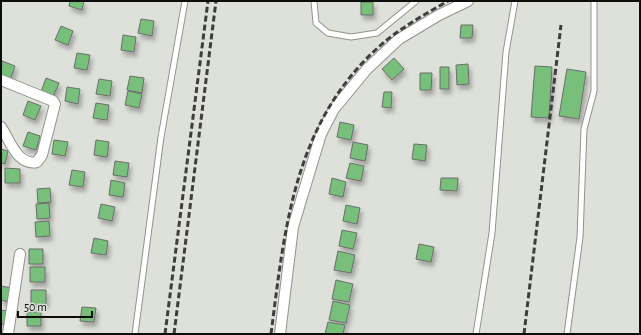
<svg xmlns="http://www.w3.org/2000/svg" width="641" height="335" font-family="'Alegreya Sans',sans-serif">
<defs>
<filter id="shadow"><feDropShadow dx="2.5" dy="4.5" stdDeviation="2" flood-color="#0004"/></filter>
</defs>
<rect width="100%" height="100%" fill="#dee0da"/>
<path fill="#77bf7a" stroke="#6a6e6a" filter="url(#shadow)" d="M 70,1 L 84,1 L 82,10 L 69,6 Z
M 361,2 L 373,2 L 373,15 L 361,15 Z
M 141,19 L 154,21 L 152,36 L 138,33 Z
M 461,25 L 473,25 L 472,38 L 460,38 Z
M 61,26 L 73,31 L 68,45 L 55,40 Z
M 123,35 L 136,37 L 134,52 L 121,50 Z
M 77,53 L 90,55 L 87,70 L 74,68 Z
M 394,58 L 404,69 L 392,80 L 382,69 Z
M 2,61 L 15,66 L 10,80 L 1,77 Z
M 468,64 L 469,84 L 457,85 L 456,65 Z
M 535,66 L 552,67 L 549,118 L 531,117 Z
M 440,67 L 449,67 L 449,89 L 440,89 Z
M 567,69 L 586,72 L 579,119 L 559,116 Z
M 420,73 L 432,73 L 431,90 L 420,90 Z
M 130,76 L 144,78 L 142,93 L 127,90 Z
M 46,78 L 59,83 L 53,97 L 41,92 Z
M 99,79 L 112,81 L 110,96 L 96,94 Z
M 67,87 L 80,89 L 78,104 L 65,101 Z
M 128,91 L 142,94 L 139,108 L 125,105 Z
M 384,92 L 392,92 L 391,108 L 382,107 Z
M 28,101 L 41,106 L 35,120 L 23,115 Z
M 96,103 L 109,105 L 107,120 L 93,118 Z
M 340,122 L 354,125 L 351,140 L 337,137 Z
M 28,132 L 40,136 L 36,150 L 23,146 Z
M 54,140 L 68,142 L 65,156 L 52,154 Z
M 96,140 L 109,142 L 107,157 L 94,155 Z
M 353,142 L 368,145 L 365,161 L 350,158 Z
M 414,144 L 427,145 L 425,161 L 412,159 Z
M 1,149 L 8,151 L 5,164 L 1,163 Z
M 115,161 L 129,163 L 127,177 L 113,175 Z
M 350,163 L 364,166 L 361,181 L 346,178 Z
M 5,168 L 20,169 L 20,183 L 5,183 Z
M 72,170 L 85,172 L 83,187 L 69,185 Z
M 332,178 L 346,182 L 343,197 L 329,194 Z
M 441,178 L 458,178 L 457,191 L 440,190 Z
M 111,180 L 125,183 L 123,197 L 109,195 Z
M 50,188 L 51,202 L 38,203 L 37,189 Z
M 49,203 L 50,218 L 37,219 L 36,204 Z
M 101,204 L 115,207 L 112,221 L 98,218 Z
M 346,205 L 360,208 L 357,224 L 343,221 Z
M 49,221 L 50,236 L 36,237 L 35,222 Z
M 342,230 L 357,233 L 353,249 L 339,246 Z
M 94,238 L 108,241 L 106,255 L 91,253 Z
M 419,244 L 434,247 L 431,262 L 416,259 Z
M 29,249 L 43,249 L 43,264 L 29,264 Z
M 338,251 L 355,255 L 351,273 L 334,270 Z
M 30,267 L 45,267 L 45,282 L 30,282 Z
M 336,280 L 353,284 L 349,302 L 332,299 Z
M 1,286 L 12,288 L 9,302 L 1,300 Z
M 31,290 L 46,290 L 46,304 L 31,305 Z
M 333,301 L 350,305 L 346,323 L 329,320 Z
M 82,307 L 96,308 L 94,322 L 80,321 Z
M 1,310 L 8,311 L 5,325 L 1,324 Z
M 27,312 L 41,312 L 41,326 L 27,326 Z
M 328,322 L 345,325 L 343,334 L 325,334 Z"/>
<g fill="none" stroke-linecap="round" stroke-linejoin="round">
<defs>
<path id="lane" d="M 314,1 L 316,23 L 328,33 L 351,37 L 377,33 L 416,1
M 135,334 L 161,137 L 185,1
M 476,334 L 492,233 L 506,52 L 515,1
M 567,334 L 580,237 L 584,129 L 594,91 L 594,1"/>
<path id="street" d="M 1,80 L 53,101 L 55,104 L 42,155 L 37,162 C 17,166 10,140 1,127
M 8,334 L 20,254
M 280,334 L 293,227 L 321,134 L 334,109 L 367,69 L 399,39 L 439,15 L 468,1"/>
</defs>
<use href="#lane" stroke="#92938e" stroke-width="7"/>
<use href="#street" stroke="#92938e" stroke-width="12"/>
<use href="#lane" stroke="#fff" stroke-width="5"/>
<use href="#street" stroke="#fff" stroke-width="10"/>
<path stroke="#3e3f3c" stroke-width="3" stroke-dasharray="6 3" stroke-linecap="butt" d="M 165,334 L 208,1
M 174,334 L 216,1
M 271,334 C 285,226 294,121 382,44 C 402,27 425,14 448,1
M 524,334 L 561,25"/>
</g>
<rect width="641" height="335" fill="none" stroke="#0d0e0c" stroke-width="4"/>
<path d="M18 311v6h74v-6" fill="none" stroke="#0d0e0c" stroke-width="2"/>
<text x="24" y="311" font-size="12" fill="#0d0e0c" stroke="#dee0da" stroke-width="3" paint-order="stroke">50 m</text>
</svg>
